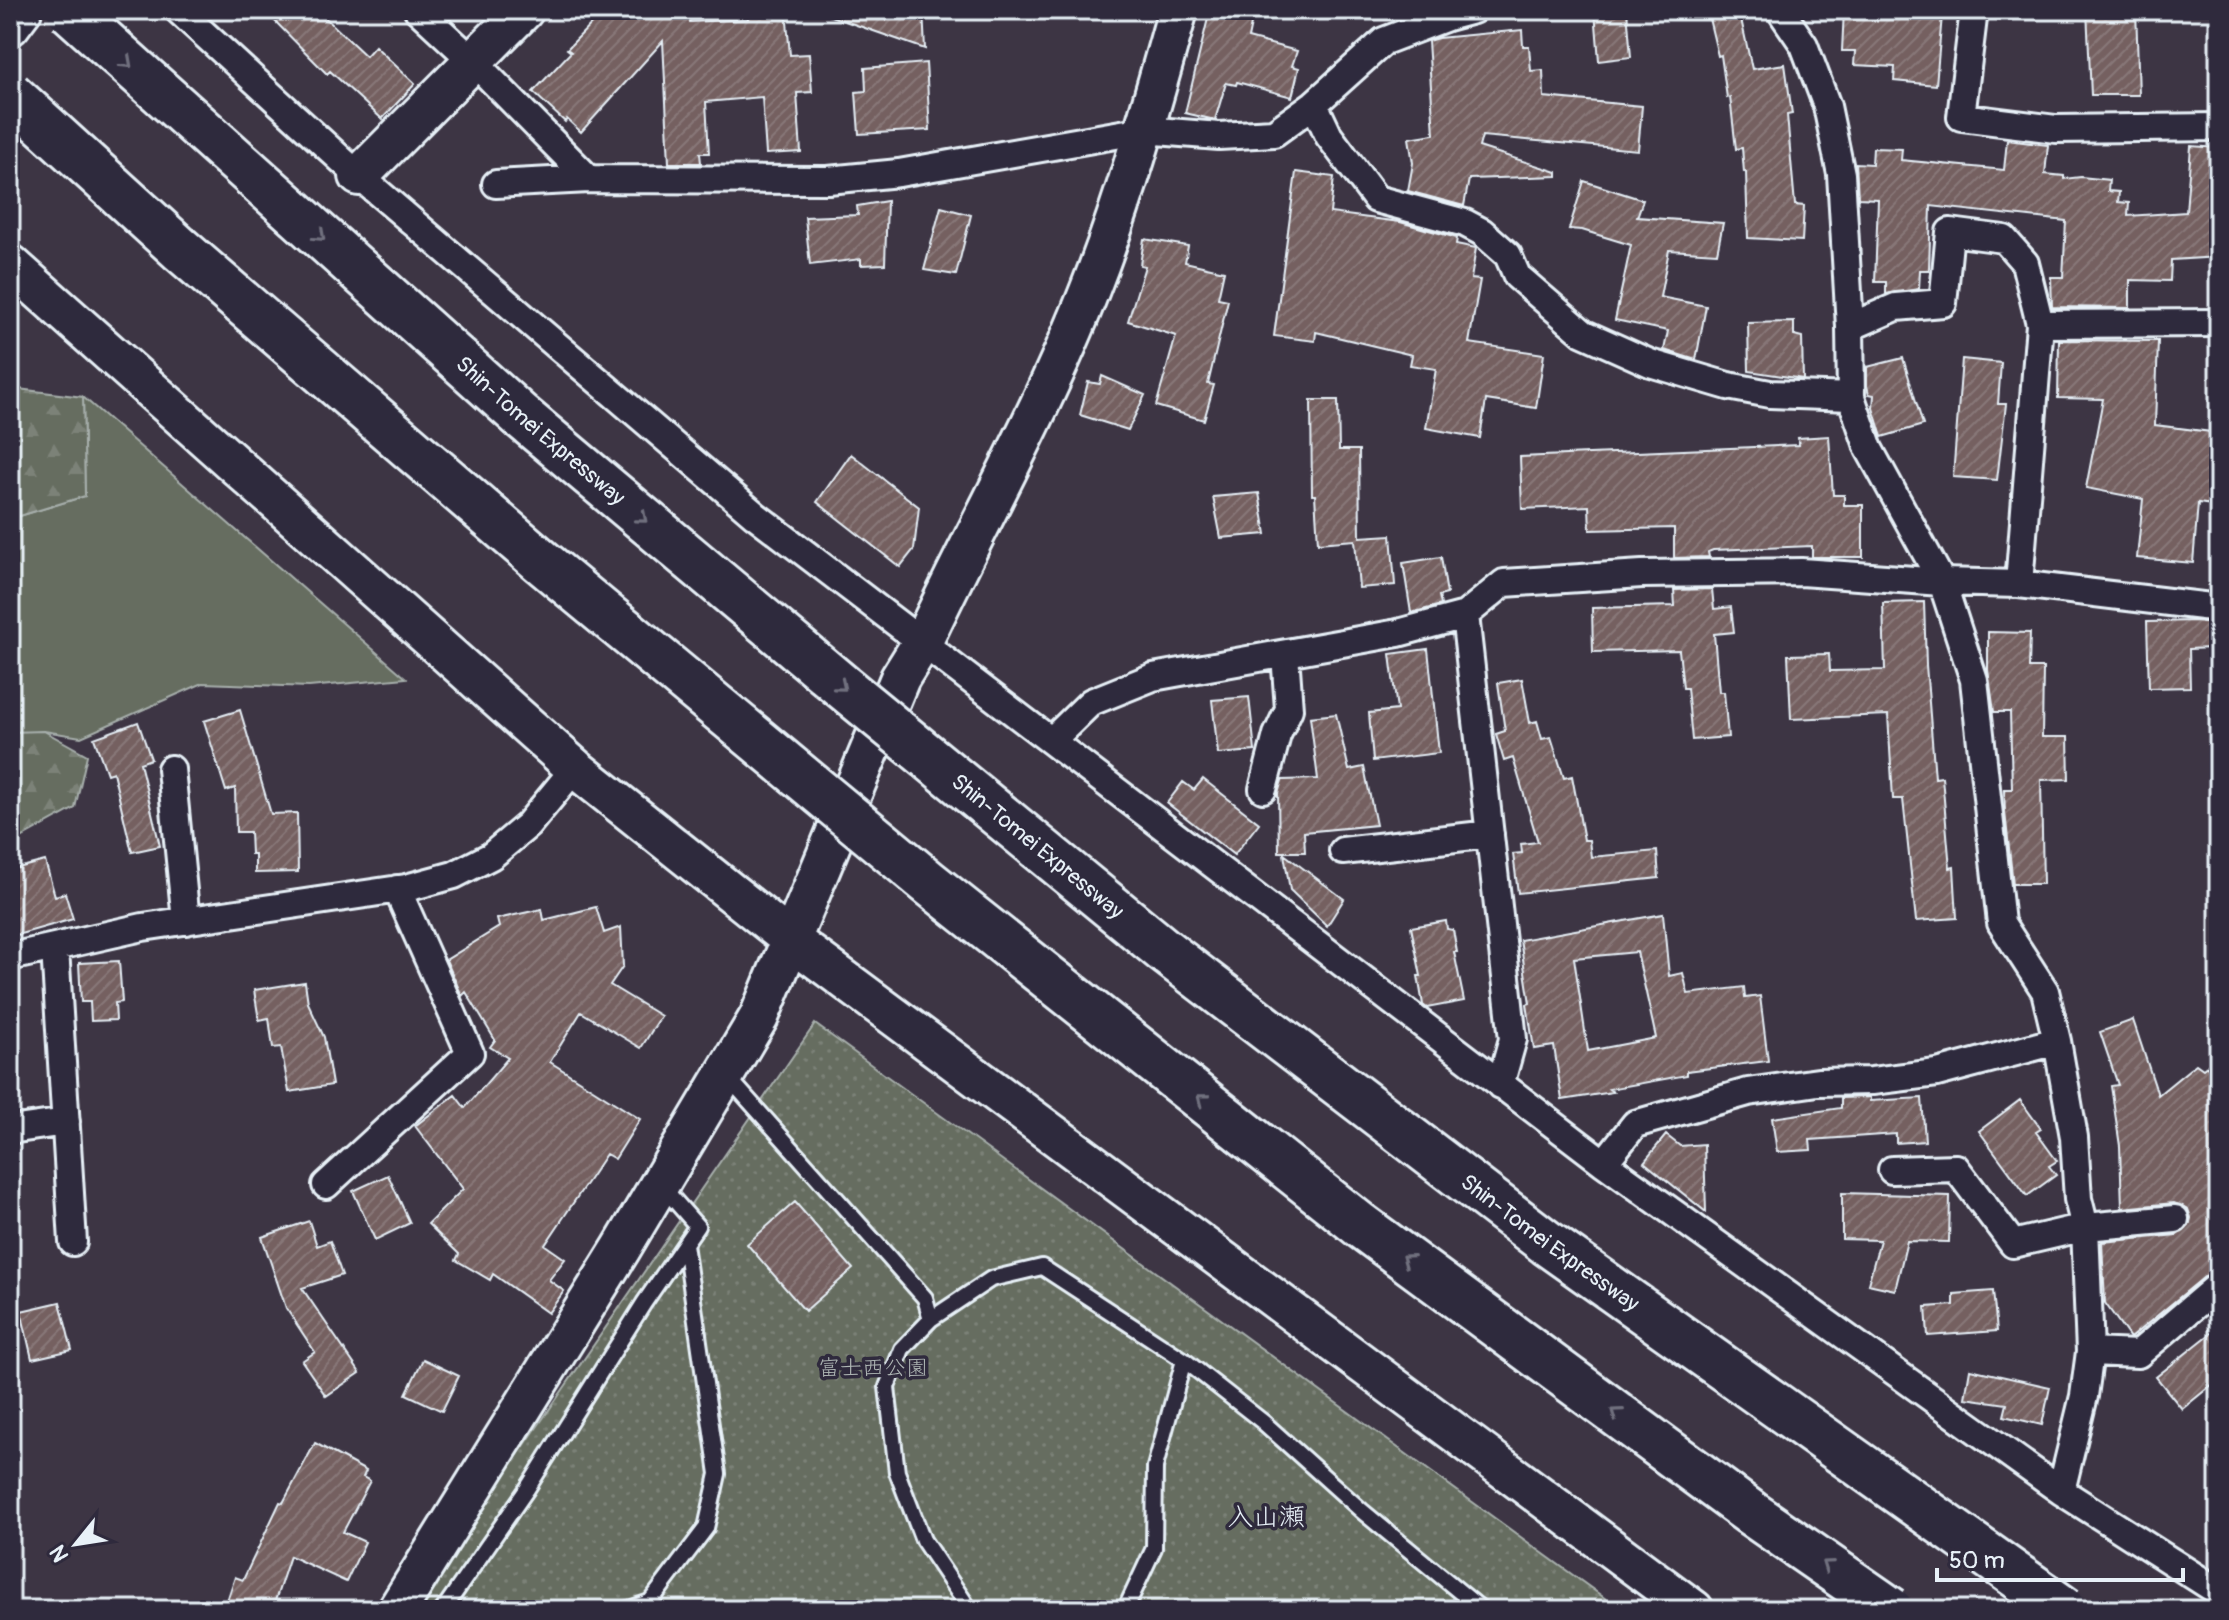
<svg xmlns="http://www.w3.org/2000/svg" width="2229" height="1620" font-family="Pangolin,'Klee One',sans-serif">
<defs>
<pattern id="forest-firs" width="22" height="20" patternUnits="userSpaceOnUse" patternTransform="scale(2)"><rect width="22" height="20" fill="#666d60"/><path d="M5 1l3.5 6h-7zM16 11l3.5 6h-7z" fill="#7c8278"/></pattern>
<pattern id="park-dots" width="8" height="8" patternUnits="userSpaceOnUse" patternTransform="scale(2)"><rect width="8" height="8" fill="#666d60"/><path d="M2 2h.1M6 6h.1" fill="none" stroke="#7c8278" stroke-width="1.8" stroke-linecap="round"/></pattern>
<pattern id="building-hatch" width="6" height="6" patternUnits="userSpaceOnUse" patternTransform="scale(2)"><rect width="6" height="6" fill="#746061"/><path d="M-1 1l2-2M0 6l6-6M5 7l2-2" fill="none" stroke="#887778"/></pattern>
</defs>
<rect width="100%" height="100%" fill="#3d3544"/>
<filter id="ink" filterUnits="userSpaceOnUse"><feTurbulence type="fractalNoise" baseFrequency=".0125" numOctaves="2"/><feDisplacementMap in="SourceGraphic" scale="16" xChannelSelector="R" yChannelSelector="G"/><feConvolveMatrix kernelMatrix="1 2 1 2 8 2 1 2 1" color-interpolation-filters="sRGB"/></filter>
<g filter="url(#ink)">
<path fill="#666d60" stroke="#a7afac" stroke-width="2" d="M 83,397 L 406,678 L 309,687 L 203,683 L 81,737 L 44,731 L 10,738 L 10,519 L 85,496 Z"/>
<path fill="url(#forest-firs)" stroke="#a7afac" stroke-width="2" d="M 10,388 L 83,397 L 85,496 L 10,519 Z
M 44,731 L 87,755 L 75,808 L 10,844 L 10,732 Z"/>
<path fill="url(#park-dots)" stroke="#a7afac" stroke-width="2" d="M 815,1024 L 1621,1610 L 411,1610 Z"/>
<path fill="url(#building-hatch)" stroke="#e8f1f8" stroke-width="2" fill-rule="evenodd" d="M 264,10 L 317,10 L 366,56 L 375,46 L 415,84 L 382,119 L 330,71 L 327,74 Z
M 605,10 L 693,10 L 690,14 L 690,22 L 748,19 L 747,10 L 786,10 L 790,55 L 809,54 L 812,92 L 797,93 L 801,152 L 766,154 L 762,97 L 706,102 L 709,153 L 700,153 L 701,163 L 669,163 L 663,41 L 581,132 L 567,119 L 565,122 L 533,92 L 571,52 L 567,49 Z
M 826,10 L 923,10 L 925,49 L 825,14 Z
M 1210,10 L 1254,10 L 1248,38 L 1297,51 L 1292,66 L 1299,68 L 1292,97 L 1237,82 L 1236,85 L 1226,83 L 1215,120 L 1185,113 Z
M 1610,10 L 1627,10 L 1631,57 L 1599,61 L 1595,11 Z
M 1707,10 L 1739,10 L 1752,69 L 1785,64 L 1792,114 L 1787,115 L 1795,205 L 1804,206 L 1802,241 L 1748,238 L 1746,172 L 1744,172 L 1742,148 L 1736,149 L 1730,97 L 1727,98 L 1721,55 L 1718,56 Z
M 1844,10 L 1892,10 L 1942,15 L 1936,85 L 1894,81 L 1895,67 L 1854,65 L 1855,51 L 1842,51 Z
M 2087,10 L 2136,10 L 2139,95 L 2091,95 Z
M 1522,30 L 1523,46 L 1529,46 L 1531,71 L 1543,70 L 1544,97 L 1642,106 L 1638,150 L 1482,136 L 1479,147 L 1557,172 L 1557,176 L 1469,179 L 1464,206 L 1408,191 L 1413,163 L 1409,138 L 1434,134 L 1428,41 L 1438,38 Z
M 926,63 L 930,130 L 859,134 L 856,92 L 866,91 L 865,68 Z
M 2007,140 L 2048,145 L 2045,174 L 2064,176 L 2064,179 L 2081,177 L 2109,180 L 2108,191 L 2119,192 L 2118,202 L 2129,203 L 2128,216 L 2186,212 L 2191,146 L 2219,148 L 2219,257 L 2171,260 L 2170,281 L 2130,280 L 2130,308 L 2052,307 L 2051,277 L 2063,277 L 2066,221 L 1931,206 L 1929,270 L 1920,270 L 1919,289 L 1886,294 L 1886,282 L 1875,282 L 1878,199 L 1858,198 L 1856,163 L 1872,164 L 1873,148 L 1902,149 L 1901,160 L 2004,170 Z
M 1296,172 L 1334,177 L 1330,213 L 1400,222 L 1457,238 L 1456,244 L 1476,248 L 1471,279 L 1480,280 L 1469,343 L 1544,354 L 1536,408 L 1486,400 L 1480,438 L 1426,428 L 1436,369 L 1410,365 L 1412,355 L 1316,332 L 1315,341 L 1274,336 Z
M 1584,181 L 1643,200 L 1637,217 L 1723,223 L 1717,253 L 1669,250 L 1660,297 L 1706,306 L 1696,360 L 1664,350 L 1668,331 L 1615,320 L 1631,245 L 1582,230 L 1569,229 Z
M 887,201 L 885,264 L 861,265 L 861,259 L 810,265 L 805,217 L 858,215 L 857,206 Z
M 941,207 L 971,215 L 956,275 L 924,270 Z
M 1144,239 L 1188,246 L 1185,262 L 1224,271 L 1218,298 L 1228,300 L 1208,384 L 1214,385 L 1204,420 L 1156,406 L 1176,336 L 1128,321 L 1145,266 L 1140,265 Z
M 1794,322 L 1794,335 L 1802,337 L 1803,379 L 1749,371 L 1748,323 Z
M 2059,340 L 2158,341 L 2155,425 L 2219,433 L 2219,506 L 2198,503 L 2193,563 L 2137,558 L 2143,499 L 2086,488 L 2103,399 L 2058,398 Z
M 1903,358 L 1923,425 L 1882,437 L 1873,408 L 1874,395 L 1869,394 L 1867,386 L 1867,367 Z
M 1962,359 L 2001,363 L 1998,404 L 2006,404 L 1997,480 L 1953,477 Z
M 1102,376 L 1145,395 L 1128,430 L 1080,415 L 1088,382 L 1100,384 Z
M 1311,400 L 1338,400 L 1339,450 L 1359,450 L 1360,537 L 1391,535 L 1395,585 L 1359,588 L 1355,540 L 1318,543 L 1315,495 L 1312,495 Z
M 1829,436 L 1833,495 L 1844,495 L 1844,505 L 1863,505 L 1863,557 L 1812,557 L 1812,546 L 1713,550 L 1708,552 L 1709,557 L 1674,558 L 1674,528 L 1590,530 L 1589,506 L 1522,509 L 1520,457 L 1799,445 L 1798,438 Z
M 851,454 L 919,507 L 914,549 L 900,567 L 817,502 Z
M 1259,493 L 1266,534 L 1221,538 L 1213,497 Z
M 1441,557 L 1447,594 L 1439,596 L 1441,605 L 1411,613 L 1403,563 Z
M 1712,589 L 1714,609 L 1731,607 L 1734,632 L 1714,634 L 1719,692 L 1724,692 L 1728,737 L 1692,740 L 1687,688 L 1683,688 L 1679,650 L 1593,652 L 1592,608 L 1675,606 L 1674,590 Z
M 1924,602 L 1926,665 L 1935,778 L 1942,777 L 1950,868 L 1954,867 L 1957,918 L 1916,921 L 1903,799 L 1893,799 L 1888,715 L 1791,719 L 1788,655 L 1829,654 L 1830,671 L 1885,670 L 1883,603 Z
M 2196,621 L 2210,623 L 2211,648 L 2189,649 L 2190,687 L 2149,688 L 2147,622 Z
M 1988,632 L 2030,633 L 2029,668 L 2043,668 L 2042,737 L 2068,737 L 2069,779 L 2041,780 L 2043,884 L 2013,884 L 2005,812 L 2004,789 L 2012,789 L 2010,712 L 1994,712 L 1988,670 Z
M 1428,649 L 1439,753 L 1373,761 L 1369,713 L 1397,710 L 1390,654 Z
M 1522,679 L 1530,723 L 1537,721 L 1542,739 L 1551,737 L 1564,778 L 1572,776 L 1584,840 L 1589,840 L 1591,857 L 1657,851 L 1659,878 L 1518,893 L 1513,854 L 1522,853 L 1521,844 L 1538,842 L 1513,758 L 1504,761 L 1496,734 L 1505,731 L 1498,683 Z
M 1249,697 L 1255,751 L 1218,754 L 1212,700 Z
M 240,710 L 271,814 L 297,813 L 298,872 L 255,873 L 255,854 L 251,854 L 250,832 L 236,832 L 235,788 L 226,791 L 204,721 Z
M 1336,714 L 1349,770 L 1364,767 L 1376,825 L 1304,832 L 1305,852 L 1279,852 L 1278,794 L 1282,780 L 1318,779 L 1310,717 Z
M 138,722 L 151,759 L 140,763 L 160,846 L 132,852 L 113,772 L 107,774 L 94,738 Z
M 1203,779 L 1259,823 L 1234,855 L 1167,803 L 1183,782 L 1194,790 Z
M 1284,854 L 1344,899 L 1327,926 L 1290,890 Z
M 45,861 L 55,896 L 65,893 L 73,919 L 10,937 L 10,870 Z
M 596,907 L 604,933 L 621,927 L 623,966 L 610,985 L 661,1016 L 641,1048 L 581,1012 L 550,1062 L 640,1119 L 615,1159 L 606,1154 L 545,1245 L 565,1259 L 549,1280 L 564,1291 L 548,1313 L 493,1274 L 490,1280 L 456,1260 L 459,1254 L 428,1224 L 463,1189 L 415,1126 L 455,1095 L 465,1108 L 508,1058 L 490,1047 L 495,1040 L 466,992 L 462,996 L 446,960 L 499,927 L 497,919 L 542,909 L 544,920 Z
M 1663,914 L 1669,976 L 1683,973 L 1688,994 L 1744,987 L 1745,998 L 1760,996 L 1768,1061 L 1687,1071 L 1687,1075 L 1609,1089 L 1613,1092 L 1562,1100 L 1554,1046 L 1534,1049 L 1527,1004 L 1530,1003 L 1520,940 ZM 1637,952 L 1656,1038 L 1588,1051 L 1574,958 Z
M 1446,921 L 1447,929 L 1453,930 L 1457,952 L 1454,952 L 1464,1001 L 1427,1008 L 1423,1005 L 1418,976 L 1421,976 L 1411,927 Z
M 119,961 L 122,1002 L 115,1003 L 116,1020 L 91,1021 L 90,1002 L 81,1002 L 79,963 Z
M 305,982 L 308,1003 L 324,1037 L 332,1085 L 289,1092 L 281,1047 L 273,1048 L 269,1018 L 259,1020 L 254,990 Z
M 2133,1020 L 2158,1095 L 2196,1064 L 2203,1069 L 2208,1065 L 2219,1079 L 2219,1269 L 2209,1273 L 2130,1338 L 2105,1303 L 2102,1242 L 2177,1235 L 2189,1226 L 2191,1218 L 2188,1209 L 2174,1203 L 2122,1208 L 2120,1146 L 2111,1086 L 2118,1085 L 2100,1032 Z
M 1870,1097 L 1870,1101 L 1922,1098 L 1925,1141 L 1896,1143 L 1896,1134 L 1810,1140 L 1811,1150 L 1777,1152 L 1772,1118 L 1841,1108 L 1841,1098 Z
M 2020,1100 L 2041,1129 L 2036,1132 L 2057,1161 L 2049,1166 L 2056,1175 L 2027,1196 L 1979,1131 Z
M 1666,1135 L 1680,1146 L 1704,1144 L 1706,1212 L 1644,1162 Z
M 388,1175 L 410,1223 L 375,1240 L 353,1191 Z
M 1842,1193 L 1950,1196 L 1949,1242 L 1907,1241 L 1895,1290 L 1868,1284 L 1880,1240 L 1842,1239 Z
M 795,1202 L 853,1269 L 805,1311 L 747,1244 Z
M 309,1221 L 317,1246 L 330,1241 L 342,1275 L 302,1288 L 360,1373 L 326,1396 L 302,1361 L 315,1352 L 286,1308 L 262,1237 Z
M 1993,1291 L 1997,1331 L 1928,1336 L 1926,1307 L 1954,1305 L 1954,1294 Z
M 60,1302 L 72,1350 L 32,1359 L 21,1311 Z
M 2219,1327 L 2219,1379 L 2182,1409 L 2156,1377 Z
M 423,1359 L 459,1376 L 442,1411 L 406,1394 Z
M 1970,1369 L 2050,1387 L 2042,1425 L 2004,1416 L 2007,1404 L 1965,1398 Z
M 315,1443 L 366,1471 L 363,1477 L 370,1481 L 343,1532 L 365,1542 L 346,1582 L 290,1556 L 272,1610 L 224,1610 L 235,1577 L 243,1580 L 280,1502 L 283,1503 Z"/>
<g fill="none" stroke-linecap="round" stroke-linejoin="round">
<defs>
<path id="lane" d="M 728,1077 L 925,1298 L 931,1319 L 902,1349 L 887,1387 L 897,1472 L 923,1540 L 970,1610
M 931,1319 L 991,1279 L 1042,1267 L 1184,1360 L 1155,1467 L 1154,1548 L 1125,1610
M 1184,1360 L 1263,1422 L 1362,1511 L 1482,1610
M 443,1610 L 527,1489 L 644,1303 L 697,1226 L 661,1185
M 626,1610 L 650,1602 L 706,1528 L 718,1474 L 685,1244"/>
<path id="street" d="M 178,10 L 359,176 L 755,515 L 1604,1163 L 2061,1491 L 2219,1592
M 418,10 L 474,62 L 589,179
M 1780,10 L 1804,45 L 1827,106 L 1841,174 L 1850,327 L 1851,397 L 1869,449 L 1942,582 L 1974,680 L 2001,923 L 2045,991 L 2057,1041 L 2074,1137 L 2078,1199 L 2085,1227 L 2090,1352 L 2084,1396 L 2061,1491
M 1974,10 L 1961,117 L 2056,129 L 2219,127
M 1314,104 L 1329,136 L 1376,199 L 1465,223 L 1482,232 L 1508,255 L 1517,276 L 1583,333 L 1650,363 L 1728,386 L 1770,394 L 1851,397
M 496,184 L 589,179 L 828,180 L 899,173 L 1144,130 L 1219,136 L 1274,133 L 1314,104 L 1384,41 L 1447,17 L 1473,10
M 2040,324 L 2219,323
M 1850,327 L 1896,307 L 1943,303 L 1950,232 L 2004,239 L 2025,263 L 2040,324 L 2019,584
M 1465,615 L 1513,1039 L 1500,1085
M 1052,740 L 1091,702 L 1153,677 L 1398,633 L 1465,615 L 1504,583 L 1642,574 L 1801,572 L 1942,582 L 2019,584 L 2219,608
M 171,769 L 186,921
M 1263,789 L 1277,735 L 1289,709 L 1285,654
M 1343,851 L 1490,834
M 55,948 L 73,1242
M 10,957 L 143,927 L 406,888 L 454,875 L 491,856 L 528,825 L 575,768
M 10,1130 L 66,1122
M 1604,1163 L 1635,1124 L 1748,1092 L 1818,1082 L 1872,1081 L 1937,1073 L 2057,1041
M 1892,1170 L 1956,1168 L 2013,1244 L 2085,1227 L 2175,1219
M 326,1185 L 470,1053 L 397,889
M 2090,1352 L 2138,1354 L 2219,1285"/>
<path id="secondary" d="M 10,26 L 22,10
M 359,176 L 524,10
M 10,264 L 575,768 L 791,940 L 1694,1610
M 397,1610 L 621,1249 L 759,1017 L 900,678 L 923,641 C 978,524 1043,410 1090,289 C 1126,198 1152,103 1178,10"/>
</defs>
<use href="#lane" stroke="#e8f1f8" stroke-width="20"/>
<use href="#street" stroke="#e8f1f8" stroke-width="32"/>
<use href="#secondary" stroke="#e8f1f8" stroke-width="44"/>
<use href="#lane" stroke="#2f2a3d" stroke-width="14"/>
<use href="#street" stroke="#2f2a3d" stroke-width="26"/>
<use href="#secondary" stroke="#2f2a3d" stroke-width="38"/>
<defs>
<g id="highway-bridge">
<path id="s1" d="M 69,10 L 522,417 L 843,687 L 1166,952 L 1547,1243 L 2065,1610"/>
<path d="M 10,94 L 180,249 L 541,561 L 928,882 L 1360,1225 L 1751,1513 L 1891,1610"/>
</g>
</defs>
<use href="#highway-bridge" stroke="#e8f1f8" stroke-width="50" stroke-linecap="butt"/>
<use href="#highway-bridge" stroke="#2f2a3d" stroke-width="44"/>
</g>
<defs><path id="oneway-chevron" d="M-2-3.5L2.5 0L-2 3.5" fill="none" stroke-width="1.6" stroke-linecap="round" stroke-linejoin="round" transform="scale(2)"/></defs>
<g stroke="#70707e">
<use href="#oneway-chevron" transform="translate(127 63) rotate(42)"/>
<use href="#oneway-chevron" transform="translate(320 236) rotate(42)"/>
<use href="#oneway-chevron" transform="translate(642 518) rotate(40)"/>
<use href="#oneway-chevron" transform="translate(841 686) rotate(40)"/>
<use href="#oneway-chevron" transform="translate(1202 1099) rotate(-142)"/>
<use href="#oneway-chevron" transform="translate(1407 1259) rotate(-144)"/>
<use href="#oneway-chevron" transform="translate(1616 1413) rotate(-144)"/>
<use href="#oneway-chevron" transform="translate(1827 1565) rotate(-145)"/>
</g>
</g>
<g text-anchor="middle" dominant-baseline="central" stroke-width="7" stroke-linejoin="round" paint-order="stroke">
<g font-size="22" fill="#e8f1f8" stroke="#2f2a3d">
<text stroke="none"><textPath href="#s1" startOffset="632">Shin-Tomei Expressway</textPath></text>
<text stroke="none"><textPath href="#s1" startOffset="1280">Shin-Tomei Expressway</textPath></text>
<text stroke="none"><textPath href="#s1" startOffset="1928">Shin-Tomei Expressway</textPath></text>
</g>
<g font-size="22" fill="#aeb6b4" stroke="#2f2a3d">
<text x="873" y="1368">富士西公園</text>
</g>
<g font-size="26" fill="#e8f1f8" stroke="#2f2a3d">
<text x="1266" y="1517">入山瀬</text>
</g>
</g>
<rect width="2229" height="1620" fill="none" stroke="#2f2a3d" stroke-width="40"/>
<rect x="20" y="20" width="2189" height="1580" fill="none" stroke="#e8f1f8" stroke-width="3" filter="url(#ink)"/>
<g transform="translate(76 1544) rotate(240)" stroke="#2f2a3d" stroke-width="6" paint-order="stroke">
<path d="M0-6L14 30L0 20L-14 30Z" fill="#e8f1f8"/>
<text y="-12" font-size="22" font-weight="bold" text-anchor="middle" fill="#e8f1f8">N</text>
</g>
<path d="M1937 1568v12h246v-12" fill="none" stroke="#e8f1f8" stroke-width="4"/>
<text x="1949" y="1568" font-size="24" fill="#e8f1f8" stroke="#2f2a3d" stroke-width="6" paint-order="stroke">50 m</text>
</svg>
